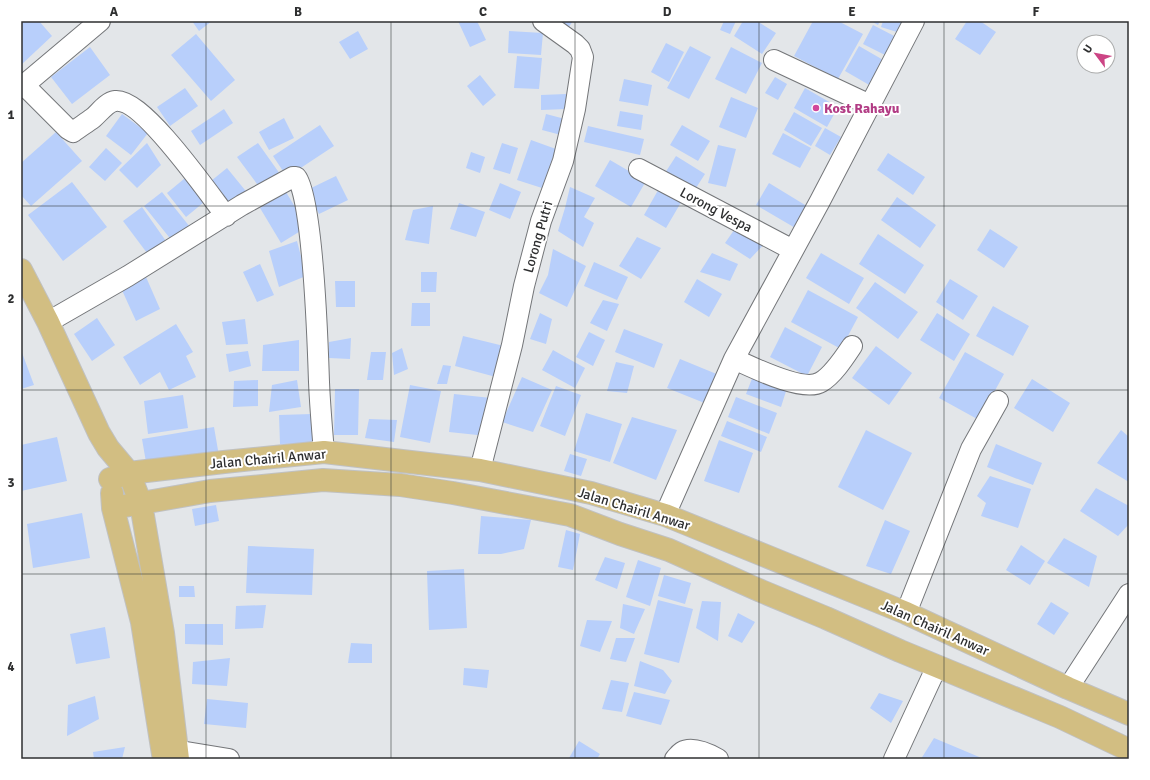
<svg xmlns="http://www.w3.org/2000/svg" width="1150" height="780" font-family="Signika,sans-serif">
<rect width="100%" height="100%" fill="#e3e6e9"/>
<path fill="#b8cffb" d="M 21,21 L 39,21 L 52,36 L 21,65 Z
M 192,21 L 212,21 L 199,31 Z
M 458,21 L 477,21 L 486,40 L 470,47 Z
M 557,21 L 573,21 L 568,28 Z
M 724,21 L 736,21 L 730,34 L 720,30 Z
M 743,21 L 757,21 L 776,33 L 762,54 L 734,36 Z
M 813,21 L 838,21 L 863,34 L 838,79 L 794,56 Z
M 871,21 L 880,21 L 878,25 Z
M 883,21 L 904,21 L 900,33 L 881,27 Z
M 967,21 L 980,21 L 996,32 L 980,55 L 955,39 Z
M 873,25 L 902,40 L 893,59 L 863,44 Z
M 358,31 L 368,49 L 350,59 L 339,42 Z
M 509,31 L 543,33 L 541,55 L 508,53 Z
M 196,34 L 235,80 L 211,101 L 171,55 Z
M 666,43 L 684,52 L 669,82 L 651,72 Z
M 690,46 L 711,57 L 689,99 L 667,88 Z
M 859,46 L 885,61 L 871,86 L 845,71 Z
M 90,47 L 110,75 L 72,104 L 51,77 Z
M 731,47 L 762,63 L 746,94 L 715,79 Z
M 517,56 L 542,58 L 539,89 L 514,88 Z
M 480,75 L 496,95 L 483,106 L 467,86 Z
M 775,77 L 787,84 L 778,100 L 765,93 Z
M 624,79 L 652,85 L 648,106 L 619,101 Z
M 185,88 L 198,106 L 170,126 L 157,107 Z
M 805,88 L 838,107 L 827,127 L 794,108 Z
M 566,94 L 567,109 L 541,110 L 541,95 Z
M 731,97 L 758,108 L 746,138 L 719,127 Z
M 224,109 L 233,123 L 200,145 L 191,131 Z
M 620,111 L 643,115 L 641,130 L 617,126 Z
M 794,112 L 822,128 L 811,146 L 784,130 Z
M 122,114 L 148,133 L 131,155 L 106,136 Z
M 546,114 L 565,119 L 561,135 L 542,130 Z
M 284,118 L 294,138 L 269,150 L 259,132 Z
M 320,125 L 334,146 L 287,177 L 273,156 Z
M 682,125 L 710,141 L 698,161 L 670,145 Z
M 588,126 L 644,139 L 640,155 L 584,142 Z
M 825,128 L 841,137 L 830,155 L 815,146 Z
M 56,132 L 82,161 L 31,206 L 21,195 L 21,163 Z
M 783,133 L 811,148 L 800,168 L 772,154 Z
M 531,140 L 556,149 L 542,188 L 517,180 Z
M 147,143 L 161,165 L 137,188 L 119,170 Z
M 258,143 L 280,174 L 260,188 L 237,157 Z
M 502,143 L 518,148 L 510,174 L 493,169 Z
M 718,145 L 736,149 L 726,187 L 708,183 Z
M 106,148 L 122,163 L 105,181 L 89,167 Z
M 471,152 L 485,157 L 480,173 L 466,168 Z
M 888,153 L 925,177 L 913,195 L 877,170 Z
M 676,156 L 705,174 L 694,191 L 665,173 Z
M 610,160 L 646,181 L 631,207 L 595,186 Z
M 227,168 L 249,195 L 233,208 L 211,181 Z
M 190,174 L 209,198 L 186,217 L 167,193 Z
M 336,176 L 348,200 L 319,214 L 307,190 Z
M 72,182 L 107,227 L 63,261 L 28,215 Z
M 500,183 L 521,192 L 510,219 L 489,210 Z
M 769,183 L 810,208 L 797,229 L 756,205 Z
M 661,185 L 683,199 L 666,228 L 644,215 Z
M 570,187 L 595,198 L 584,217 L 594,223 L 583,247 L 558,231 L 565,208 Z
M 162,192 L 190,227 L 173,242 L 144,206 Z
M 286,192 L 307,227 L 281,243 L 260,208 Z
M 897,197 L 936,225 L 920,248 L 881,220 Z
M 459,203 L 485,212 L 476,237 L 450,229 Z
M 433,206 L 429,244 L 405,240 L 413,210 Z
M 142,207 L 168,244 L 150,257 L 123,221 Z
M 739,223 L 766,242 L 750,259 L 725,243 Z
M 990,229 L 1018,247 L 1004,268 L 977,250 Z
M 878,234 L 924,265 L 905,294 L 859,264 Z
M 637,237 L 661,248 L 641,279 L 619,266 Z
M 297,241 L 306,276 L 279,287 L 269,251 Z
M 553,249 L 586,266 L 567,307 L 539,293 L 548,275 Z
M 712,253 L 738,264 L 730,281 L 700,272 Z
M 821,253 L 864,278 L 849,304 L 806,278 Z
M 594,262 L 628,277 L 617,300 L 584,286 Z
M 260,264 L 274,295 L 257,302 L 243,272 Z
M 421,272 L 437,272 L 436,292 L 421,292 Z
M 146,277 L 160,309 L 136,321 L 121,288 Z
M 697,279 L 722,294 L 709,317 L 684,302 Z
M 950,279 L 978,296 L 963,320 L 936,302 Z
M 335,281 L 355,281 L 355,307 L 336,307 Z
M 875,282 L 918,312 L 898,339 L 856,308 Z
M 808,290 L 858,317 L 841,349 L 791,322 Z
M 603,300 L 619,304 L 607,331 L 590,323 Z
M 412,303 L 430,303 L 430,326 L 411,326 Z
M 993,306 L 1029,326 L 1013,356 L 976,336 Z
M 540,313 L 552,319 L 546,344 L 530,339 Z
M 937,313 L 970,334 L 954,361 L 920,340 Z
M 97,318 L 115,345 L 92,361 L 74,334 Z
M 245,319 L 248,344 L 226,345 L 222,322 Z
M 176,324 L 193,352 L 186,356 L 196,377 L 169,390 L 160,372 L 140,385 L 123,357 Z
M 785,327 L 822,347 L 807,376 L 770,357 Z
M 624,329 L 663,344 L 654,368 L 615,352 Z
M 589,332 L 605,340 L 593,366 L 576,357 Z
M 463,336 L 504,346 L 496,377 L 455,366 Z
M 351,338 L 350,359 L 329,358 L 329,342 Z
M 299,340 L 299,371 L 262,371 L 263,345 Z
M 876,346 L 912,373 L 889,405 L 852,378 Z
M 402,348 L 408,369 L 394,375 L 392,353 Z
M 21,350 L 34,385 L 21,389 Z
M 553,350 L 585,368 L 575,388 L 542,370 Z
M 248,351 L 251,366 L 229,372 L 226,354 Z
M 371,352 L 386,352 L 383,380 L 367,380 Z
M 965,352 L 1004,374 L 979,420 L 939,398 Z
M 680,359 L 719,375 L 707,404 L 667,388 Z
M 616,362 L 634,366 L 627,393 L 607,391 Z
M 443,365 L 451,366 L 447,384 L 437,384 Z
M 753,376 L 787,388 L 781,407 L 746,394 Z
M 522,377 L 552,390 L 533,432 L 502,422 Z
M 1032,379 L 1070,403 L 1053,432 L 1014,408 Z
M 258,380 L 258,406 L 233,407 L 234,381 Z
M 297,380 L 301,407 L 269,412 L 272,385 Z
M 410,385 L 441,391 L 430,443 L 400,437 Z
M 556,386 L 581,395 L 565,436 L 540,426 Z
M 335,389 L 359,389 L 358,435 L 334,435 Z
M 454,394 L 491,398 L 487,436 L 449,432 Z
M 183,395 L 188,428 L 148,434 L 144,401 Z
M 736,397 L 777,413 L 769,434 L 728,417 Z
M 586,413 L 622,424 L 610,462 L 574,451 Z
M 312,414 L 313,443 L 280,444 L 279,415 Z
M 632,417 L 677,430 L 656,480 L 613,463 Z
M 369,419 L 397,420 L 394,442 L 365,438 Z
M 727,421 L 767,437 L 761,452 L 721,436 Z
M 214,427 L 219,456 L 147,468 L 142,439 Z
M 866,430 L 912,453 L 883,510 L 838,487 Z
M 1121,430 L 1129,437 L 1129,482 L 1097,463 Z
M 57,437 L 67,481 L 21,491 L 21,445 Z
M 719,440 L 753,453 L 739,493 L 704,481 Z
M 996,444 L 1042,463 L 1033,485 L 987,467 Z
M 570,454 L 587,459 L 581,476 L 564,471 Z
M 990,476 L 1031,489 L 1018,528 L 981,516 L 986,503 L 977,496 Z
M 1096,488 L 1129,506 L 1129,524 L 1118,536 L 1080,511 Z
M 216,505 L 219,521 L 195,526 L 192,509 Z
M 82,513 L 90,558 L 33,568 L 27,524 Z
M 481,516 L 531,520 L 524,549 L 501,554 L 478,554 Z
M 885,520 L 910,531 L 891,574 L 866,566 Z
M 566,530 L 580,534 L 573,570 L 558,567 Z
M 1064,538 L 1097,556 L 1089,587 L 1047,563 Z
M 1021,545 L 1045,561 L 1030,585 L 1006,570 Z
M 248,546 L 314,549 L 312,595 L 246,593 Z
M 605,557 L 625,563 L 617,589 L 595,580 Z
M 638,560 L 661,568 L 650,606 L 626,597 Z
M 464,569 L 467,628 L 429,630 L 427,571 Z
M 664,575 L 691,583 L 685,604 L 658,596 Z
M 179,586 L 194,586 L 195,597 L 179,597 Z
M 658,600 L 693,609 L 679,663 L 644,654 Z
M 702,601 L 721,602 L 718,641 L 696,628 Z
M 1051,602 L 1069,613 L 1054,635 L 1037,624 Z
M 623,604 L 645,609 L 634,634 L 620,628 Z
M 266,605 L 263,628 L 235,629 L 236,606 Z
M 738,613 L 755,622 L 742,643 L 728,636 Z
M 587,620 L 612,621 L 600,652 L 580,646 Z
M 185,624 L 223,624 L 223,645 L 185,644 Z
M 105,627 L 110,658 L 76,664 L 70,634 Z
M 616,638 L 635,638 L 626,662 L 610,659 Z
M 351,643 L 372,644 L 372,663 L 348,663 Z
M 230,658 L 227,686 L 192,684 L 193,662 Z
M 640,661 L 663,670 L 672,681 L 665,694 L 634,686 Z
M 464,668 L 489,670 L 487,688 L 463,685 Z
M 611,680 L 629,683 L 622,712 L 602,709 Z
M 634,692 L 670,700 L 661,725 L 626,716 Z
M 879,693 L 903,701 L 891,723 L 870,708 Z
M 95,696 L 99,719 L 67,736 L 68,705 Z
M 207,699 L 248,703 L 246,728 L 204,724 Z
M 934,738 L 984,759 L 921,759 Z
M 579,741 L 600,754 L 597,759 L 572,759 L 569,758 Z
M 125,747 L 122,759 L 94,759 L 93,752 Z"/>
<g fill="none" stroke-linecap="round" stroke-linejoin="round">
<defs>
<path id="minor" d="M 774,60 L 870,105
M 24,85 L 100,21
M 21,88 L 24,85 L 68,129 L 73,132 C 80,127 86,123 93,118 C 99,113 107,102 115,101 C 142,97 209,194 226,216
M 639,169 L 793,250
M 48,322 L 128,276 L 242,205 L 293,177 L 296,177 C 313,192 318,351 319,382 C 320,406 322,429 324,452
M 734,359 C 752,367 803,393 821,382 C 833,375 844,358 852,346
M 480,470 L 512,345 L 524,286 L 541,221 L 563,161 L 575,109 L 583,57 L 580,49 L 575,44 L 543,21
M 665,515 L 734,359 L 820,201 L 914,21
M 906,613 L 971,449 L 998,401
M 1068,688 L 1129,594
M 162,748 L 229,759
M 675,759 C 677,757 679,754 682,752 C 692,746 709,754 718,759
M 894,759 L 937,666"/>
<path id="major" d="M 21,270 L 48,322 L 99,433 L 108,448 L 129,473 L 141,504 L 163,633 L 178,759
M 110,479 L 129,473 L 224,462 L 324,452 L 480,470 L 591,493 L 665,515 L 906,613 L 1068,688 L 1129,714
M 112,493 L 113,508 L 142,622 L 163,754
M 113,508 L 210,491 L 323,480 L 400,485 L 453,493 L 570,515 L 620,534 L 669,550 L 761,591 L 826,618 L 900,651 L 1060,717 L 1129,750"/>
</defs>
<use href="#minor" stroke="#747679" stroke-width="22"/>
<use href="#major" stroke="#c0c1c1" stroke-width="24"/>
<use href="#minor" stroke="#fff" stroke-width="20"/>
<use href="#major" stroke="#d2be82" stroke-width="22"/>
</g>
<path fill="none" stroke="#2e2f30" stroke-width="1" stroke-opacity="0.55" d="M 206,21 L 206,759M 391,21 L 391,759M 575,21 L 575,759M 759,21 L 759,759M 944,21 L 944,759M 21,206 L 1129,206M 21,390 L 1129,390M 21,574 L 1129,574"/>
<circle fill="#d1479c" stroke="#fff" stroke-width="1.5" cx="816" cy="108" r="4"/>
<g text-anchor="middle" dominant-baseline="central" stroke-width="4" stroke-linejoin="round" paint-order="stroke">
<g font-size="14" font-weight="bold" fill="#b23c85" stroke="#fff" text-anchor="start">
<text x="824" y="108">Kost Rahayu</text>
</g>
<g font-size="14" fill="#2e2f30" stroke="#fff">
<text transform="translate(716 210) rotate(28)">Lorong Vespa</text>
<text transform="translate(538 237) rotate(-74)">Lorong Putri</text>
<text transform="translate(268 459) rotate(-5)">Jalan Chairil Anwar</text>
<text transform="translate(634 509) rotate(17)">Jalan Chairil Anwar</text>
<text transform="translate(935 628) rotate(24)">Jalan Chairil Anwar</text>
</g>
</g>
<rect width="1150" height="780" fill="none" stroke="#ffffff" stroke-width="44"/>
<g transform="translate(1096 54) rotate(302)"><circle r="19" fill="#ffffff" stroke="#abacac"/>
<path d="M0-3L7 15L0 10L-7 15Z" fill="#cc4585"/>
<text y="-6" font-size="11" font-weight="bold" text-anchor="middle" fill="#2e2f30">U</text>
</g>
<rect x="22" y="22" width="1106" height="736" fill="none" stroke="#2e2f30" stroke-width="1.5"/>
<g font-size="13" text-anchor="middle" font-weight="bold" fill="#2e2f30">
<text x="114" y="16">A</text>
<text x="298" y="16">B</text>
<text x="483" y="16">C</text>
<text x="667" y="16">D</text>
<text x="852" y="16">E</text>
<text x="1036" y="16">F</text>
<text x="11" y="119">1</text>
<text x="11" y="303">2</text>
<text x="11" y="487">3</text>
<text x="11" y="671">4</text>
</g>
</svg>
